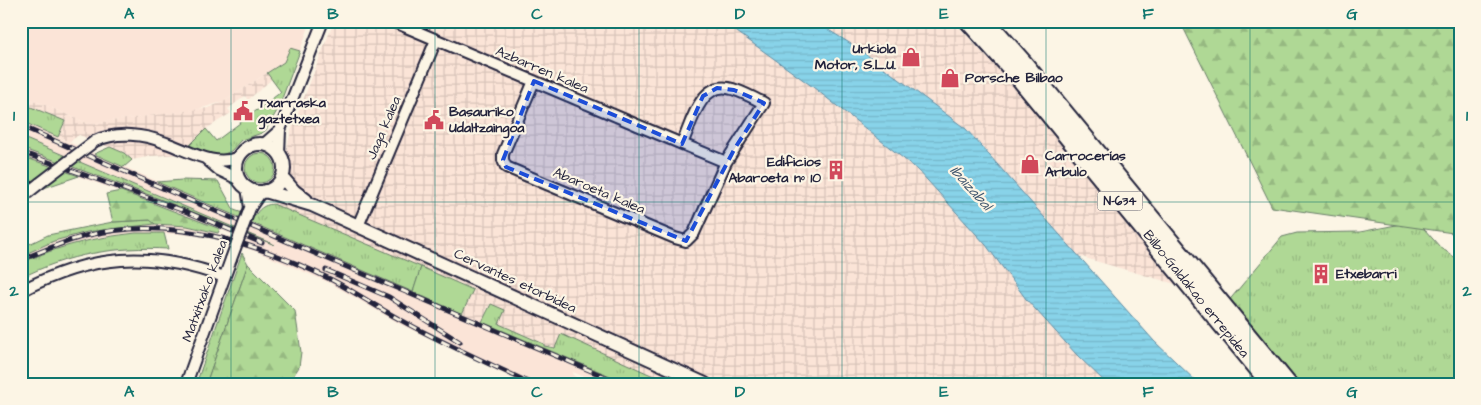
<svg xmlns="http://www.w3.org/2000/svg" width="1481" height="405" font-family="'Architects Daughter',sans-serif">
<defs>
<pattern id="industrial-grid" width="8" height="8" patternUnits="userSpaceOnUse" patternTransform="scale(1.25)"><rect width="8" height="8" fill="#fbe4d7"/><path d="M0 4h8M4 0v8" fill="none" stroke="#d7c3b9"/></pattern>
<pattern id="grass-tufts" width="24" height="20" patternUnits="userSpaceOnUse" patternTransform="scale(1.25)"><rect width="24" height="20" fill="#afd895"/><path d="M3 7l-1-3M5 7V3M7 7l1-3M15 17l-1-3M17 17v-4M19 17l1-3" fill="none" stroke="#96b981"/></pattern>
<pattern id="forest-firs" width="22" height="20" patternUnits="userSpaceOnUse" patternTransform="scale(1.25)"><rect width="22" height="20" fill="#afd895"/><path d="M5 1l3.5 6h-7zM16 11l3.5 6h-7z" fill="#96b981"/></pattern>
<pattern id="water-rules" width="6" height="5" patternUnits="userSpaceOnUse" patternTransform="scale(1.25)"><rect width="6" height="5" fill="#88d3e9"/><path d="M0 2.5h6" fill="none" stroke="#75b5c9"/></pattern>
</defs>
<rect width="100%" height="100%" fill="#fcf5e5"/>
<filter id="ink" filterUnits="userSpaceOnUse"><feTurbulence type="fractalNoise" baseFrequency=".02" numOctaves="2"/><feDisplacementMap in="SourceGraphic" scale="10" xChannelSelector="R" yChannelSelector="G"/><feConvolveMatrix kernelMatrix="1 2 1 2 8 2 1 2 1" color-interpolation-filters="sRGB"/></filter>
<g filter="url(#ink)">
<path fill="#fbe4d7" d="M 21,21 L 311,21 L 300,51 L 225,101 L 196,110 L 89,124 L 33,100 L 21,101 Z
M 21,121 L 215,207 L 629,384 L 600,384 L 573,372 L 574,376 L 592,384 L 526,384 L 402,325 L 330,283 L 258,252 L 223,241 L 205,237 L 181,234 L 136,233 L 99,238 L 72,244 L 21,263 L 21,256 L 54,241 L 87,232 L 131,226 L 155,224 L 187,226 L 251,242 L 178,212 L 21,156 L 21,148 L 152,196 L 275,245 L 21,137 Z"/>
<path fill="url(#industrial-grid)" d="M 334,21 L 718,21 L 737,32 L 813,87 L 918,170 L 986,245 L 1026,299 L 1076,354 L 1107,384 L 672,384 L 561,335 L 555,348 L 544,346 L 543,343 L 499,324 L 490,304 L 482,322 L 462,314 L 472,289 L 273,204 L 291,131 Z
M 814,21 L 953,21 L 1006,78 L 1175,284 L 1078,256 L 966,129 L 856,47 Z
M 267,73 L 272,79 L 248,100 L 245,96 L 228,109 L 231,113 L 206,129 L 181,154 L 152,156 L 132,160 L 124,153 L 79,135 L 69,142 L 58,137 L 65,121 L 21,103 L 21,101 L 33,100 L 89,124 L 208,108 L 225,101 Z"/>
<path fill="url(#grass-tufts)" stroke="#687d68" d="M 290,48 L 300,51 L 278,109 L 266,130 L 262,133 L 241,140 L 231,151 L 222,155 L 181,154 L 206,129 L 216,141 L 281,92 L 267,73 L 284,62 Z
M 21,103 L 65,121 L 58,137 L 21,121 Z
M 21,137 L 275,245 L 152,196 L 21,148 Z
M 110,147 L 124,153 L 132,160 L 124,167 L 94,154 Z
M245 168a15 15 0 1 1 30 0a15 15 0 1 1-30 0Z
M 21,156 L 79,176 L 26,194 L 21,194 Z
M 182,180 L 218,181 L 234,210 L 254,217 C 259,209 263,205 273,204 L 421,267 L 413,292 L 157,182 Z
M 151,220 L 155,224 L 87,232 L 54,241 L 21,256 L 21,248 L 48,235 L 82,228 L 113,222 Z
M 1417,221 L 1440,247 L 1460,261 L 1460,384 L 1294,384 L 1227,303 L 1282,237 L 1297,233 L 1360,232 Z
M 136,233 L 164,233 L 168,249 C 117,246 67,254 21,278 L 21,263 C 61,245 93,238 136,233 Z
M 242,253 L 248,264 L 206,384 L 196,384 Z
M 491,304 L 505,310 L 499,324 L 544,344 L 544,346 L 555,348 L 561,334 L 671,384 L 629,384 L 482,322 Z"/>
<path fill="url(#forest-firs)" stroke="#687d68" d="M 1180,21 L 1460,21 L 1460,234 L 1272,207 Z
M 121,191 L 220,229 L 218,233 L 187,226 L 155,224 L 150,220 L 113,222 L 106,194 Z
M 248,264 L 295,311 L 301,352 L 299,367 L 288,384 L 206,384 Z"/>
<path fill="#afd895" stroke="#687d68" d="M 421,267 L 473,290 L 462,314 L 413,292 Z"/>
<path fill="url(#water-rules)" stroke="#5f8ca3" d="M 718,21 L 814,21 L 856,47 L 966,129 L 1154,341 L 1199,384 L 1107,384 L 1076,354 L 1026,299 L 986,245 L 918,170 L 813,87 L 737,32 Z"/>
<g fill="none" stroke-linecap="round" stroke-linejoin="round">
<defs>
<path id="minor" d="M 392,21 L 682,144 L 726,162 L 764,103 C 753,98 740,90 728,88 C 700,83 691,124 682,144
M 534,81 L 503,154 L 503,160 L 506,167 L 675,238 L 686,241 L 694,233 L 726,162
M 95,141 C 117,131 144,134 166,143 C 190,151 214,168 239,157
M 263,145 L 280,130
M 279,154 L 280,130 L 323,21
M 205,158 L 219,170 L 240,180
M 247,187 L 250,208
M 21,198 L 40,183
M 250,208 L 261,192
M 358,226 L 436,40
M 21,291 C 90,254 151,250 224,277
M 186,384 L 231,259"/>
<path id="tertiary" d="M236 168a24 24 0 1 1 48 0a24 24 0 1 1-48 0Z
M 282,177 L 294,191 L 306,200
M 265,191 L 312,205 L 705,384"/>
<path id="trunk" d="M 968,21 L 1014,72 L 1270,384
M 987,21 L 1024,63 L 1288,384"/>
</defs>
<use href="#minor" stroke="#22223b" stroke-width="14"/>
<use href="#tertiary" stroke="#22223b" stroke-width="16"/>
<use href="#trunk" stroke="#22223b" stroke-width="20"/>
<use href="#minor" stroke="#fcf5e5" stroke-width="10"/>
<use href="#tertiary" stroke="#fcf5e5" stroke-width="12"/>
<use href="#trunk" stroke="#fcf5e5" stroke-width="16"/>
<defs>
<path id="rail" d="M 21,126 L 192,201 L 622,384
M 21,152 L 187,212 L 262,243
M 21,260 C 42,251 63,242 85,236 C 170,214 258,243 334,281 C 356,293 377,307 399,319 C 442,343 488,363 532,384
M 326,270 L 389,297 L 460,342"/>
</defs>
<use href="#rail" stroke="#22223b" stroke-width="5"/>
<use href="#rail" stroke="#fcf5e5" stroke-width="3" stroke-dasharray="9" stroke-linecap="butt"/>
<defs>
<path id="minor-bridge" d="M 40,183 L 95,141
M 231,259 L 250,208"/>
</defs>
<use href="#minor-bridge" stroke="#22223b" stroke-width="14" stroke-linecap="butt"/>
<use href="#minor-bridge" stroke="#fcf5e5" stroke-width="10"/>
</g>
</g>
<path fill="#1d4ed8" fill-opacity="0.2" stroke="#1d4ed8" stroke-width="4" stroke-dasharray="10 6" stroke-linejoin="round" d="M 534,81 L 682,144 L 703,96 L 717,88 L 734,90 L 764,103 L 735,148 L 686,241 L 506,167 L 503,160 Z"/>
<path fill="none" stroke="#0f766e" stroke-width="1" stroke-opacity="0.55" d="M 231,21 L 231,384M 435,21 L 435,384M 639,21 L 639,384M 842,21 L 842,384M 1046,21 L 1046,384M 1250,21 L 1250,384M 21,202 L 1460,202"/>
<defs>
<symbol id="shop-bare" viewBox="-9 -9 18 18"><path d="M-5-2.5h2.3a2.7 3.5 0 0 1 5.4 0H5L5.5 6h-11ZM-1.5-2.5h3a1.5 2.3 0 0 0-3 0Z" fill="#d1495b" stroke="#fcf5e5" stroke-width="2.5" paint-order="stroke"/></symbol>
<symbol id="civic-bare" viewBox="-9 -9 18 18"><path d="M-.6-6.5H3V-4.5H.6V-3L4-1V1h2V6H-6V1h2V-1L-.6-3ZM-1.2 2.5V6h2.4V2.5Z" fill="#d1495b" stroke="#fcf5e5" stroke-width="2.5" paint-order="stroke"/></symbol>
<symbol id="building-bare" viewBox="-9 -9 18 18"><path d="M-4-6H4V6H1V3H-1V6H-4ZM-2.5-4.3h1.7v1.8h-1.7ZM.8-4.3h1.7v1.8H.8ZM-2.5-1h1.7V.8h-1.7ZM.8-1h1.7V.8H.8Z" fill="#d1495b" stroke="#fcf5e5" stroke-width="2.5" paint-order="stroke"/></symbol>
</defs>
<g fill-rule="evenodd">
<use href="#shop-bare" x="897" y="43" width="28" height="28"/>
<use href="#shop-bare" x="936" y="64" width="28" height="28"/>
<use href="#civic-bare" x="229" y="97" width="28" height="28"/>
<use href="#civic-bare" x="420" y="106" width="28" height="28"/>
<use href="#shop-bare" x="1016" y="150" width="28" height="28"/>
<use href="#building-bare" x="822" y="156" width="28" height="28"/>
<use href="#building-bare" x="1307" y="260" width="28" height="28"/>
</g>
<g text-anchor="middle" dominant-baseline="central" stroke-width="4.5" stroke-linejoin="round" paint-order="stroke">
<rect fill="#fcf5e5" stroke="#63616e" stroke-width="1" x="1097.5" y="191.5" width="45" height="19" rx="4"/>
<g font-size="12" font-weight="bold" fill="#22223b">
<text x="1120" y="201">N-634</text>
</g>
<g font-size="14" font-weight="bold" fill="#22223b" stroke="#fcf5e5" text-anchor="start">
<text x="896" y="49" text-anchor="end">Urkiola<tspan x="896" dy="16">Motor, S.L.U.</tspan></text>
<text x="965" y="78">Porsche Bilbao</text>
<text x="258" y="103">Txarraska<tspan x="258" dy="16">gaztetxea</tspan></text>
<text x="449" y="112">Basauriko<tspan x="449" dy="16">Udaltzaingoa</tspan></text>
<text x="1045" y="156">Carrocerías<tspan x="1045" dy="16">Arbulo</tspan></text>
<text x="821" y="162" text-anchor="end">Edificios<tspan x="821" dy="16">Abaroeta nº 10</tspan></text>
<text x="1336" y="274">Etxebarri</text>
</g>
<g font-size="14" fill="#22223b" stroke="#fcf5e5">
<text transform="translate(542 70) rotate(23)">Azbarren kalea</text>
<text transform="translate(384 128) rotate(-67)">Jaga kalea</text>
<text transform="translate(599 191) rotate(23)">Abaroeta kalea</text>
<text transform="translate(515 281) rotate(25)">Cervantes etorbidea</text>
<text transform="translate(205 291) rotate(-70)">Matxitxako kalea</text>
<text transform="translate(1196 294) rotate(51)">Bilbo-Galdakao errepidea</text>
</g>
<g font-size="15" font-style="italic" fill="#41576f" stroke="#fcf5e5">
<text transform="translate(971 188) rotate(48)">Ibaizabal</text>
</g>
</g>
<rect width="1481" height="405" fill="none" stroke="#fcf5e5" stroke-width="55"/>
<rect x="28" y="28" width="1426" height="350" fill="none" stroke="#0f766e" stroke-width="2"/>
<g font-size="16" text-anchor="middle" font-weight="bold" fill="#0f766e">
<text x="129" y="19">A</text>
<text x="333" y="19">B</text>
<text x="537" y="19">C</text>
<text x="740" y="19">D</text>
<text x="944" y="19">E</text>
<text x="1148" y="19">F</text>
<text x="1352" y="19">G</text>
<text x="14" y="121">1</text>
<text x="1467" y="121">1</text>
<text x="14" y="296">2</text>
<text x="1467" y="296">2</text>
<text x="129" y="397">A</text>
<text x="333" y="397">B</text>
<text x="537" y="397">C</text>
<text x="740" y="397">D</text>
<text x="944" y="397">E</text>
<text x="1148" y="397">F</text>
<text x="1352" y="397">G</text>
</g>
</svg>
